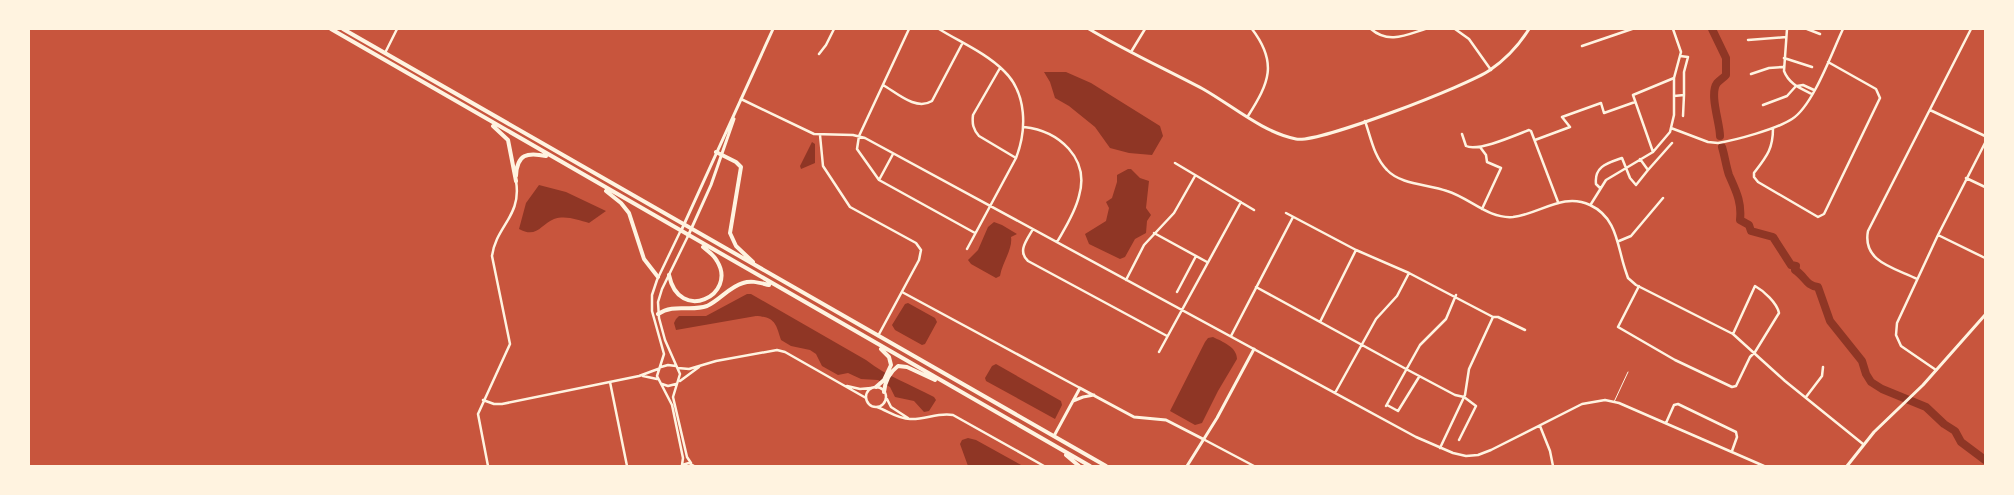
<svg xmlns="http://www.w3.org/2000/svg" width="2014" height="495" font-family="Georgia,serif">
<rect width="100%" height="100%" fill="#c8553d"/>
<path fill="#8f3625" d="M 1044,72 L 1066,72 L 1091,83 L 1160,126 L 1163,136 L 1152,155 L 1129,153 L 1110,148 L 1095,127 L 1069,106 L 1055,98 L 1050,82 Z
M 812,142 L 815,144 L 815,163 L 801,169 L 800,166 Z
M 1128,169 L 1131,169 L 1140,178 L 1149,181 L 1146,208 L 1151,215 L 1147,221 L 1146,233 L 1135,239 L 1125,257 L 1120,259 L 1089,244 L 1085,234 L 1106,221 L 1109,208 L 1106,202 L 1112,198 L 1117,182 L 1117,175 Z
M 539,185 L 566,192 L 606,211 L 589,223 C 578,220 566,215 554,219 C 541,224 537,239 519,229 L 526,203 Z
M 994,222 L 1002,225 L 1017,234 L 1011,237 C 1013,249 1002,263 1000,276 L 996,278 L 971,264 L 968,260 L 978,250 L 988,227 Z
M 747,294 L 751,294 L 866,360 C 888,377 910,384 934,397 L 936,400 L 929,411 L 924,412 L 914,401 L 895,397 L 890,387 L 878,380 L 861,379 L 848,373 L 838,375 L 822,366 L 816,354 L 810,350 L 791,346 L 781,340 C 776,324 775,317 756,316 L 676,330 L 674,323 L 676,319 L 679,316 L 706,316 Z
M 908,303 L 935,318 L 937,322 L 925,344 L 922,345 L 895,330 L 892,325 L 905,304 Z
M 1213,337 C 1223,342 1237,347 1237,359 L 1218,391 L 1202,423 L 1195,425 L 1170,411 L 1205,342 L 1208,338 Z
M 996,364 L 1061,401 L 1062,405 L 1055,419 L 986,381 L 985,378 L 992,366 Z
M 968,438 L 976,440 L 1023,466 L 968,466 L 960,444 L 962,440 Z"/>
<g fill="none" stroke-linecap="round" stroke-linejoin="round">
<path stroke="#8f3625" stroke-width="8" d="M 1712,29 L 1726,58 L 1726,75 C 1723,78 1720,80 1717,83 C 1709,94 1720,123 1720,136
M 1722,147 C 1725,157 1726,166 1729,175 C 1736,191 1742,202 1740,220 L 1749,225 L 1751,231 L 1773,237 L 1791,265 L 1796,266 L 1795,270 C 1805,276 1806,286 1818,287 L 1830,321 L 1862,361 L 1866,374 L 1871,382 L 1882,389 L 1926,407 L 1944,424 L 1955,431 L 1961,442 L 1985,460"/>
<path stroke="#fff3e0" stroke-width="1" d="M 1614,402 L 1628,372"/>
<path stroke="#fff3e0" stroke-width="2.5" d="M 909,29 L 859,136 L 857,149 L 879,180 L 975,233
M 939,29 C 960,42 986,53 1004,71 C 1027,93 1027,130 1016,158 L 967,249
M 1371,29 C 1388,44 1406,35 1425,29
M 1455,29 L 1469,39 L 1491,70
M 1787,29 L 1784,71 C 1789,84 1800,88 1812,94
M 1807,29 L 1820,34
M 1748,40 L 1786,37
M 1582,46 L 1632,29
M 1131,52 L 1145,29
M 385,53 L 397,29
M 819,54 L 826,45 L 834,29
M 1784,58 L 1812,67
M 1000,68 L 973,115 C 972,124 973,129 979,136 L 1016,158
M 1751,74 L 1769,68 L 1783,67
M 883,85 C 897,93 916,111 932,101 L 962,44
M 1797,86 L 1803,85 L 1814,90
M 1674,96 L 1684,95 L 1684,72 L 1688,57 L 1680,56
M 741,99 L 814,134 L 853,135 L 865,138 L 1416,437 L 1453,453 L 1466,456 L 1478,455 L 1491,450 L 1582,404 L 1605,400 L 1619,403 L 1764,466
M 1763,105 L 1787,96 L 1796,86
M 1930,110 L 1985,136
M 1248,116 C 1269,83 1278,63 1252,29
M 1683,116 L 1684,95
M 1365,121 C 1371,138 1374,157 1387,170 C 1401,185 1428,184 1447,191 C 1470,198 1488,219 1513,217 C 1540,214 1563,192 1590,205 C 1618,218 1617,247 1626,272 L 1628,278 L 1636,285 L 1733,334 L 1785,381 L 1863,444
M 1024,127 C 1059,131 1090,158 1079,196 C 1075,213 1065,228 1057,242
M 1671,128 L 1708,142 L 1718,143 C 1736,140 1777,129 1792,119 C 1813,106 1832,52 1843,29
M 1773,128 C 1773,149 1767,156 1754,173 L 1754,177 L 1758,182 L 1818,217 L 1824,214 L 1880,98 L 1876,89 L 1828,62
M 1462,134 L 1466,146 C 1478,152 1516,135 1529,130 L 1531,131 L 1558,202
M 820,135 L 823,166 L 850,207 L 916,243 L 921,250 L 919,260 L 878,336
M 1535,140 L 1570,127 L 1562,117 L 1601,103 L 1604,113 L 1635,102
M 1480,147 L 1486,155 L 1487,162 L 1501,168 L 1482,209
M 1653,152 L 1633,95 L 1674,78
M 1640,159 L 1648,170 L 1672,143
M 1175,163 L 1254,210
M 1966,178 L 1985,187
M 879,180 L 893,154
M 1600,188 L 1596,184 C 1594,166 1608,163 1622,158 L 1630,178 L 1636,185 L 1648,170
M 1591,204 L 1606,180 L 1653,152 L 1670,132 L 1674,115 L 1674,78 L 1681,52 L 1673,29
M 1286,213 L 1356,250 L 1409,273 L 1493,317 L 1498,317 L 1525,330
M 1033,229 C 1027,240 1017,251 1028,261 L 1167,336
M 680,232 L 657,280 L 652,295 L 652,311 L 664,354 L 657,376 L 672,405 L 683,458 L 682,465
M 1154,233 L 1207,262
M 1938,235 L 1985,258
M 688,236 L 662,289 L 658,302 L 659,318 L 665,340 L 680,374 L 673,397 L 687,457 L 691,463
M 1619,241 L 1631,236 L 1663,198
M 1917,279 C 1895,268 1862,262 1868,231 L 1971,29
M 1126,280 L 1144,245 L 1174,213 L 1195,176
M 1639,286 L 1618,327 L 1675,360 L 1732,387 L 1736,386 L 1750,357 L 1755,352 L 1779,313 C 1777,303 1764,291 1755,286 L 1733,334
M 1256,287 L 1406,369 L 1455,395 L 1464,397 L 1476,406 L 1459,440
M 902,292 L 1080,388
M 1177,292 L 1196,256
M 1320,322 L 1356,250
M 1231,336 L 1293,217
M 1159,352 L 1241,202
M 661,367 L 668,365 L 676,366
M 678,368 L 689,369 L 716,361 L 777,350 L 785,352 L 866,398
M 1936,370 L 1901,346 L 1896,335 L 1897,323 L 1938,235 L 1985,143
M 643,376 L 657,379
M 680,381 L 699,367
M 610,382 L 627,466
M 662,384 L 668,386 L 676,384
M 847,386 L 860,389 L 871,388
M866 397a10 10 0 1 1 20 0a10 10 0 1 1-20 0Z
M 1335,393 L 1376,319 L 1397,296 L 1409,273
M 1806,397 L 1822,376 L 1823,367
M 887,399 L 891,407 L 908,418
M 483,400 L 494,404 L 502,404 L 639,376 L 658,369
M 1387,405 L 1398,411 L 1419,377
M 1386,406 L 1420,345 L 1446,319 L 1456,295
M 877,407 C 888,411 898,419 910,419 C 925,420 938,412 953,415 L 1044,466
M 1666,423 L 1674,405 L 1678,404 L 1736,432 L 1737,437 L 1732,451
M 1540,426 L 1550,451 L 1553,466
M 1203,439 L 1254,466
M 1440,448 L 1465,395 L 1469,369 L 1493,317
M 682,465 L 689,463 L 694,466
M 488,466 L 478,414 L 510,344 L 492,256 C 496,226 522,216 516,181"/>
<path stroke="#fff3e0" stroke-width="3" d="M 1089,29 C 1126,51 1165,69 1203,89 C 1233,106 1262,132 1296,139 C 1317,144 1469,85 1490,70 C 1506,59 1519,45 1529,29
M 681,231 L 773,29
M 688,236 L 711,185 L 734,119
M 1073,401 L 1083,397 L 1094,395
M 1054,436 L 1080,388 L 1134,417 L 1166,420 L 1203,439
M 1187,466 L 1217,418 L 1254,349
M 1847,466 L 1874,432 L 1923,385 L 1985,315"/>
<path stroke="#fff3e0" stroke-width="4" d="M 331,29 L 1090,466
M 343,29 L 1106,466
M 493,126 L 508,140 L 516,181
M 716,152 L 736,162 L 741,167 L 730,233 L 736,246 L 753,262
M 516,176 C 517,154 527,152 546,156
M 606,191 L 621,203 L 629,213 L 644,259 L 658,277
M 669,275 C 679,324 738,295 717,261 C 714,255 708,251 703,247
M 658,314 C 674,303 690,312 707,306 C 720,300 729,287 743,283 C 752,280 760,283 769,285
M 876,387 L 884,380 L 891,365 L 889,357 L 881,349
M 884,392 C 885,382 890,372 898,366 L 907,367 L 935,380
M 1066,455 L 1079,466"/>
</g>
<rect width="2014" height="495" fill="none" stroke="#fff3e0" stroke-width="60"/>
</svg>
